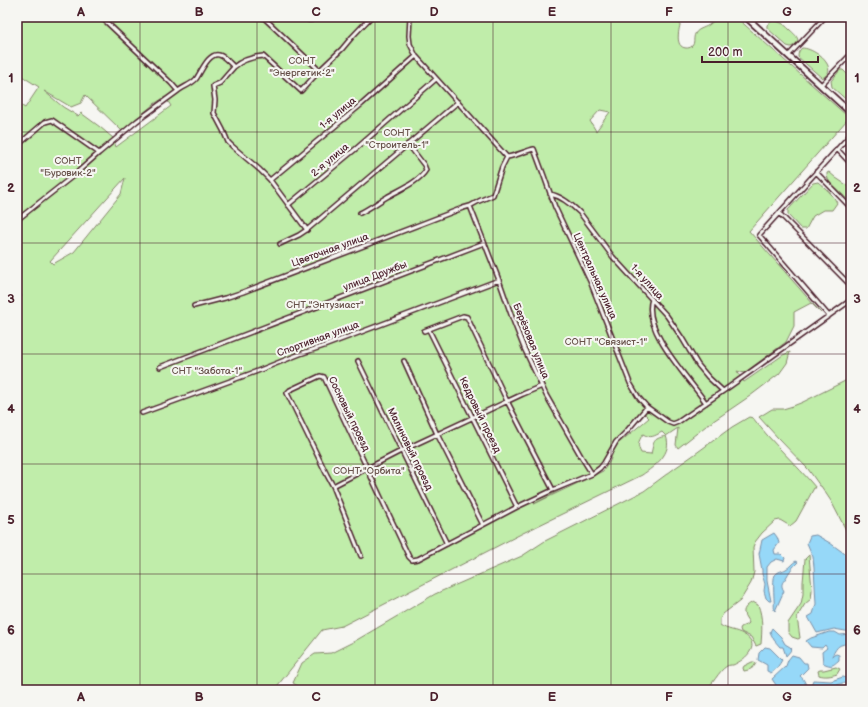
<svg xmlns="http://www.w3.org/2000/svg" width="868" height="707" font-family="'Balsamiq Sans',sans-serif">
<rect width="100%" height="100%" fill="#f6f6f2"/>
<filter id="ink" filterUnits="userSpaceOnUse"><feTurbulence type="fractalNoise" baseFrequency=".025" numOctaves="2"/><feDisplacementMap in="SourceGraphic" scale="8" xChannelSelector="R" yChannelSelector="G"/><feConvolveMatrix kernelMatrix="1 2 1 2 8 2 1 2 1" color-interpolation-filters="sRGB"/></filter>
<g filter="url(#ink)">
<path fill="#c0edaa" stroke="#85866a" fill-rule="evenodd" d="M 17,17 L 694,17 L 690,20 L 681,21 C 679,29 674,47 686,48 C 688,48 690,48 692,46 C 695,43 693,38 695,34 C 698,28 706,28 710,24 C 714,21 716,18 720,17 C 725,16 731,17 736,17 L 846,115 L 847,120 L 749,231 L 821,313 L 811,303 L 794,312 L 794,326 L 786,342 L 744,373 L 737,371 L 744,382 L 783,355 L 790,352 L 787,363 L 779,374 L 750,396 L 706,426 L 678,448 L 676,445 L 678,428 L 666,436 C 673,453 655,466 642,475 L 523,533 L 342,626 L 322,630 L 274,690 L 17,690 L 17,301 L 22,296 L 21,295 L 17,300 L 17,106 L 19,104 L 25,108 L 39,87 L 17,73 ZM 44,91 L 71,107 L 81,103 L 85,95 L 122,131 L 154,104 L 165,97 L 171,106 L 116,147 L 113,138 L 100,127 L 81,113 L 78,116 L 63,107 ZM 600,110 L 610,112 L 596,131 L 590,121 ZM 125,178 L 121,194 L 74,252 L 53,264 L 50,261 ZM 645,414 L 649,418 L 620,442 L 620,441 ZM 662,432 L 666,436 C 652,439 654,442 651,454 L 641,453 C 637,445 638,442 643,434 C 651,439 654,436 662,432 ZM 613,452 L 610,461 L 603,471 L 534,504 L 591,474 Z
M 773,20 C 775,21 777,21 779,22 C 783,23 787,27 790,30 C 797,36 803,42 791,47 L 787,46 L 767,28 L 767,25 Z
M 802,48 C 815,48 841,69 822,78 L 798,57 C 798,53 799,50 802,48 Z
M 840,70 L 843,70 L 851,78 L 851,104 L 832,87 L 831,81 Z
M 829,172 L 836,178 L 851,188 L 851,204 C 848,200 845,197 842,194 C 836,188 826,182 827,173 Z
M 818,182 C 825,188 833,194 837,203 L 832,210 L 823,210 L 813,216 L 806,229 L 801,229 L 788,215 L 788,210 L 813,183 Z
M 851,378 L 851,533 L 847,532 L 831,501 L 821,486 L 820,486 L 808,469 L 778,438 L 759,417 L 772,409 L 783,409 L 793,406 L 803,402 Z
M 749,417 L 753,418 C 772,443 796,464 816,488 L 814,488 L 796,521 L 790,526 L 780,520 L 775,521 L 762,533 L 755,542 L 753,547 L 754,572 L 751,583 L 740,601 L 723,614 L 720,619 L 720,625 C 727,630 736,630 743,634 C 762,644 747,659 733,665 C 731,665 729,665 727,666 C 718,671 713,686 704,690 L 304,690 L 293,683 L 302,663 L 315,654 L 331,653 L 355,641 L 435,594 L 522,556 L 545,541 L 644,491 L 675,468 L 695,454 L 732,427 Z
M 809,555 L 812,590 L 811,599 L 805,604 L 797,617 L 800,638 L 798,639 L 792,637 L 788,632 L 788,623 L 801,604 L 803,594 L 803,582 L 805,559 Z
M 753,602 L 758,605 C 763,617 762,631 761,644 L 756,646 L 751,637 L 741,632 L 740,629 L 741,627 L 748,624 L 749,623 C 748,620 744,616 744,613 C 743,608 749,604 753,602 Z
M 752,662 L 754,662 L 756,663 C 754,668 750,670 744,671 L 743,668 L 744,666 Z
M 836,667 L 840,669 L 837,674 C 831,676 825,677 819,675 L 818,671 L 820,670 L 824,670 Z"/>
<path fill="#96d8f8" stroke="#788ea6" d="M 774,533 L 777,537 L 779,543 L 774,550 L 775,554 L 781,554 L 785,558 L 784,561 L 777,559 L 771,562 L 767,567 L 767,581 L 771,601 L 769,601 L 766,598 L 764,591 L 765,584 L 762,574 L 762,570 L 759,554 L 762,540 Z
M 816,535 L 830,543 L 848,556 L 851,555 L 851,632 L 834,629 L 817,633 L 808,617 L 813,614 L 816,604 L 814,567 L 813,557 L 807,543 L 810,536 Z
M 796,561 L 798,562 C 792,568 791,569 787,576 C 784,582 779,583 784,591 L 783,593 L 775,611 L 774,610 C 775,603 772,580 775,575 C 778,571 783,571 786,569 C 790,567 792,563 796,561 Z
M 772,628 L 781,637 L 785,644 L 790,647 L 792,649 L 786,656 L 783,647 L 780,647 L 774,640 L 770,632 Z
M 829,632 L 835,632 L 840,635 L 851,634 L 851,643 C 838,645 838,645 832,656 L 836,654 L 839,655 L 839,660 C 832,666 832,667 823,663 L 822,652 L 827,648 L 825,645 L 822,648 L 811,647 L 806,641 L 811,638 Z
M 765,647 L 770,648 L 782,660 C 779,665 776,670 771,673 L 767,671 L 767,665 L 758,660 L 759,653 Z
M 792,655 L 799,657 L 804,663 L 807,663 L 808,668 L 800,676 C 804,679 807,685 806,690 L 777,690 L 776,685 L 772,679 L 786,666 L 788,660 Z
M 843,677 L 851,679 L 851,690 L 833,690 L 844,687 L 850,684 L 843,683 L 824,688 L 818,685 L 811,685 L 813,680 L 831,681 Z"/>
<g fill="none" stroke-linecap="round" stroke-linejoin="round">
<defs>
<path id="minor" d="M 263,17 L 320,71
M 305,17 L 309,20 L 311,20 L 313,17
M 410,17 L 409,36 L 410,44 L 416,56 L 507,157 C 516,156 525,151 534,149 L 544,176 L 555,207 L 590,281 L 630,383 L 639,398 L 647,407 L 668,422 L 673,424 L 678,422 L 729,387 L 851,300
M 788,56 L 825,17
M 234,67 L 220,83 L 213,86 L 215,100 L 214,113 L 223,130 L 228,142 L 232,146 L 260,170 L 270,180 L 307,230
M 821,85 L 851,54
M 178,91 C 183,87 192,84 196,79 C 201,72 209,52 219,55 C 224,56 230,63 234,67 C 242,60 252,57 263,56 L 301,91 L 322,68 L 342,49 L 352,37 L 371,17
M 17,146 L 45,122 L 52,120 L 99,153 L 137,121 L 178,91 L 171,83 L 101,17
M 837,149 L 851,164
M 816,172 L 851,208
M 270,180 L 362,104 L 416,56
M 550,194 C 561,196 572,205 580,213 L 613,257 L 667,316 L 682,338 L 698,365 L 708,377 L 723,391
M 288,205 L 358,147 L 436,79
M 470,206 L 499,280 L 513,320 L 524,348 L 546,395 L 582,458 L 592,474
M 360,213 C 370,208 378,202 387,197 C 399,190 419,182 426,170 L 424,165 L 408,144
M 779,213 L 851,286
M 17,220 L 73,176 L 99,153
M 280,244 L 299,235 L 308,229 L 458,102
M 652,299 C 641,330 690,379 706,403
M 194,306 L 225,298 L 243,292 L 463,208 L 470,206 L 479,201 L 493,195 L 502,167 L 507,157
M 829,316 L 759,235 L 851,134
M 429,330 L 517,507
M 424,331 L 463,316 L 467,317 L 507,401 L 553,490
M 358,361 L 447,544
M 404,361 L 437,434 L 483,525
M 160,367 L 484,243
M 142,413 L 255,372 L 300,354 L 324,346 L 499,280
M 333,486 L 401,451 L 523,394 L 542,386
M 361,556 L 333,486 L 327,475 L 287,393 L 290,390 L 320,376 L 324,377 L 409,557 L 412,560 L 418,559 L 517,507 L 553,490 L 592,474 L 600,468 L 604,463 L 616,442 L 626,432 L 647,407"/>
<path id="secondary" d="M 746,17 L 851,113"/>
</defs>
<use href="#minor" stroke="#4a1f2b" stroke-width="6"/>
<use href="#secondary" stroke="#4a1f2b" stroke-width="8"/>
<use href="#minor" stroke="#f6f6f2" stroke-width="3"/>
<use href="#secondary" stroke="#f6f6f2" stroke-width="4.5"/>
</g>
</g>
<path fill="none" stroke="#4a1f2b" stroke-width="1" stroke-opacity="0.55" d="M 140,17 L 140,690M 257,17 L 257,690M 375,17 L 375,690M 493,17 L 493,690M 611,17 L 611,690M 728,17 L 728,690M 17,132 L 851,132M 17,243 L 851,243M 17,354 L 851,354M 17,464 L 851,464M 17,574 L 851,574"/>
<g text-anchor="middle" dominant-baseline="central" stroke-width="4" stroke-linejoin="round" paint-order="stroke">
<g font-size="10" fill="#68524b" stroke="#f6f6f2">
<text x="302" y="61">СОНТ<tspan x="302" dy="12">"Энергетик-2"</tspan></text>
<text x="397" y="133">СОНТ<tspan x="397" dy="12">"Строитель-1"</tspan></text>
<text x="68" y="161">СОНТ<tspan x="68" dy="12">"Буровик-2"</tspan></text>
<text x="325" y="305">СНТ "Энтузиаст"</text>
<text x="606" y="342">СОНТ "Связист-1"</text>
<text x="207" y="371">СНТ "Забота-1"</text>
<text x="369" y="471">СОНТ "Орбита"</text>
</g>
<g font-size="10" fill="#4a1f2b" stroke="#f6f6f2">
<text transform="translate(338 113) rotate(-40)">1-я улица</text>
<text transform="translate(330 160) rotate(-40)">2-я улица</text>
<text transform="translate(330 250) rotate(-20)">Цветочная улица</text>
<text transform="translate(375 276) rotate(-21)">улица Дружбы</text>
<text transform="translate(595 276) rotate(66)">Центральная улица</text>
<text transform="translate(647 282) rotate(48)">1-я улица</text>
<text transform="translate(318 339) rotate(-20)">Спортивная улица</text>
<text transform="translate(531 341) rotate(68)">Берёзовая улица</text>
<text transform="translate(349 414) rotate(64)">Сосновый проезд</text>
<text transform="translate(480 415) rotate(64)">Кедровый проезд</text>
<text transform="translate(410 449) rotate(64)">Малиновый проезд</text>
</g>
</g>
<rect width="868" height="707" fill="none" stroke="#f6f6f2" stroke-width="44"/>
<path d="M702 56v6h116v-6" fill="none" stroke="#4a1f2b" stroke-width="2"/>
<text x="708" y="56" font-size="12" fill="#4a1f2b" stroke="#f6f6f2" stroke-width="3" paint-order="stroke">200 m</text>
<rect x="22" y="22" width="824" height="663" fill="none" stroke="#4a1f2b" stroke-width="1.5"/>
<g font-size="13" text-anchor="middle" font-weight="bold" fill="#4a1f2b">
<text x="81" y="16">A</text>
<text x="199" y="16">B</text>
<text x="316" y="16">C</text>
<text x="434" y="16">D</text>
<text x="552" y="16">E</text>
<text x="669" y="16">F</text>
<text x="787" y="16">G</text>
<text x="11" y="82">1</text>
<text x="857" y="82">1</text>
<text x="11" y="192">2</text>
<text x="857" y="192">2</text>
<text x="11" y="303">3</text>
<text x="857" y="303">3</text>
<text x="11" y="413">4</text>
<text x="857" y="413">4</text>
<text x="11" y="524">5</text>
<text x="857" y="524">5</text>
<text x="11" y="634">6</text>
<text x="857" y="634">6</text>
<text x="81" y="701">A</text>
<text x="199" y="701">B</text>
<text x="316" y="701">C</text>
<text x="434" y="701">D</text>
<text x="552" y="701">E</text>
<text x="669" y="701">F</text>
<text x="787" y="701">G</text>
</g>
</svg>
